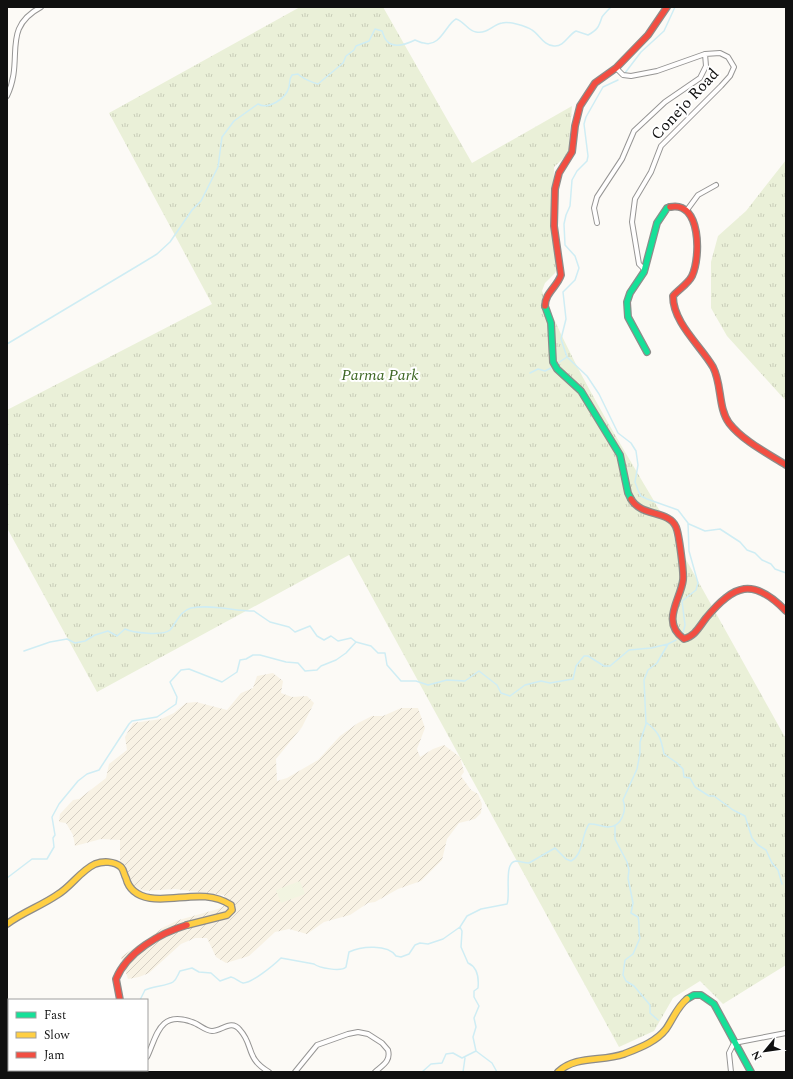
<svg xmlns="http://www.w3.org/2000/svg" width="793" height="1079" font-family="Spectral,serif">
<defs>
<pattern id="farmland-furrows" width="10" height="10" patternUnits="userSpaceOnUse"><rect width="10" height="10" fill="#f8f2e4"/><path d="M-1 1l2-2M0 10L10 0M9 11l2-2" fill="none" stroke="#d4cec3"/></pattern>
<pattern id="grass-tufts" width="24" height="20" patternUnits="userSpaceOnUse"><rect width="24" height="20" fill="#eaf0d8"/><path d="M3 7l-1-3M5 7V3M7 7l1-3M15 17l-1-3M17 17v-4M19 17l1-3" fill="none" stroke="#c8cdb8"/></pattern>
</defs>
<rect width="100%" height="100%" fill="#fcfaf6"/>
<path fill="url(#farmland-furrows)" d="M 273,673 L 283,681 L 281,693 L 292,697 L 307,696 L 314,703 L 302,727 L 276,759 L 277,781 L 287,778 L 318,760 L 340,736 L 358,723 L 372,716 L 383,716 L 401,708 L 418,708 L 425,728 L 417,749 L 420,757 L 433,749 L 444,745 L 460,757 L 464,772 L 461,776 L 471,790 L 478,794 L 482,804 L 481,813 L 475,819 L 459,823 L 447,839 L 442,860 L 421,881 L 398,889 L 375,902 L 368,903 L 350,915 L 324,922 L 307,934 L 289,929 L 275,932 L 249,956 L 226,963 L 216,957 L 207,938 L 195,938 L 181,944 L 149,973 L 139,977 L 128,979 L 121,957 L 164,927 L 179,920 L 218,909 L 227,904 L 224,895 L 175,889 L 144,891 L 126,882 L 120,861 L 120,840 L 101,839 L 75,846 L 73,835 L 66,823 L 59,822 L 60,814 L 73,800 L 79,799 L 106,778 L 109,764 L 127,750 L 125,737 L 133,723 L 161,719 L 174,713 L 186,703 L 196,702 L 227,710 L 241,693 L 253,688 L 257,676 Z"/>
<path fill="url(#grass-tufts)" d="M 300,7 L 383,7 L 472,163 L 572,106 L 568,154 L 554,167 L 553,210 L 559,264 L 555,273 L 545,283 L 542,291 C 574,370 621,444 664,518 L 672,520 L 674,538 L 786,739 L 786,965 L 723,1004 L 700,981 L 673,998 L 654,1031 L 619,1047 L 349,555 L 97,692 L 7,528 L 7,410 L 212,304 L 109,113 Z
M 786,160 L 786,401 L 727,336 L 711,308 L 711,262 L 718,236 L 746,211 Z"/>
<path fill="#f2f4e1" d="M 300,881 L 305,894 L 281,903 L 276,890 Z"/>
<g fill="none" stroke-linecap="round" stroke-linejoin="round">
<path stroke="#cfedf4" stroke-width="1.5" d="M 625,73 L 641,52 L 664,31 L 675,7
M 618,80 L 603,87 L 586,117 L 584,124 L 588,156 L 587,161 L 577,171 L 572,180 L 570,206 L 566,215 L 564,224 L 565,245 L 575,256 L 579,268 L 575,280 L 563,292 L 566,319 L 561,339 L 567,357 L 587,376 L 599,394 L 618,433 L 631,443 L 636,451 L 638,465 L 635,482 L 638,490 L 641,496 L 647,499 L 678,510 L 688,523 L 689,551 L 698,583 L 696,590 L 682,601 L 685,625 L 683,633
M 7,344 L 139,265 L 157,254 L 170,242 L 192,210 L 201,201 L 218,167 L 222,137 L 234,121 L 258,104 C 268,110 286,99 289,87 C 290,83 289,79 292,75 L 298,74 C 302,78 313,83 318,84 L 343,63 L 346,56 L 354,50 L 356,46 L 369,41 L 375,29 L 382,31 C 383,33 384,38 386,40 C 393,49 407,44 415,40 C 418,41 421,43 424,43 C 440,48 446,24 456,19 C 464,21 468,31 476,32 C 488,34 492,25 502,23 C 509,21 526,26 532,30 C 540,35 543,45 554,46 C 564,47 568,35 576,31 L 588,35 C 598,30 599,26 602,17 C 604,14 608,10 611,7
M 558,363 L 567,357
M 530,373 L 538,369 L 545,371 L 551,368
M 689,524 L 705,531 L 720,529 L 740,542 L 747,550 L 755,553 L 762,560 L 771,564 L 775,569 L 786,573
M 24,651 L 50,642 L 67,639 L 75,643 L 85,641 L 95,635 L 108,631 L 117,636 L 125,629 C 133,633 163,636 170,630 C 177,622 180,611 191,608 C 213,604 233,611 254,611 L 270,622 L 289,627 L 295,632 L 310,626 L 317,636 L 324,640 L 331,636 L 338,641 L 351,638 L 356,642
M 647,723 C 660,733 661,739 664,754 L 677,763 L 683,769 L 684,777 L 690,778 L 695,787 L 709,796 L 714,796 L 733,810 L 745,816 L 752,838 L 758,845 L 766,850 L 772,863 L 778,870 L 782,884
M 615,825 L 615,839 L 627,862 L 629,870 L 628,878 L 633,903 L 631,913 L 638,917 C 640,924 638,932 640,938 L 633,954 L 625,960 L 623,975 L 626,981 L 634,986 L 650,1005 L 650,1013 L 658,1020
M 7,878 L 32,859 L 47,859 L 54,847 L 53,838 L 55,835 L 52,817 L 59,804 L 78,781 L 87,774 L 99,770 L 129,724 L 132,721 L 157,717 L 176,704 L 177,697 L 170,682 L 181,670 L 189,669 L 222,682 L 237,672 L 240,660 L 246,659 L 253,655 L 260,655 L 286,662 L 298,663 L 305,671 L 317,670 L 321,666 L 336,660 L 346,653 L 356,642 L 371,646 L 378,653 L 385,653 L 387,665 L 401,681 L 416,681 L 428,685 L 447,680 L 465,681 L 479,671 L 497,685 L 501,693 L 510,696 L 525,685 L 541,681 L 550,683 L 573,679 L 576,666 L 584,656 L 588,656 L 604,666 L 610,666 L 629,650 L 651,648 L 668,644
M 140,1000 L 145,990 C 152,987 169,985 173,982 C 177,979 178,974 180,971 L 192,968 L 199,972 L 211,973 L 220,981 L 231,977 C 236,978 239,982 243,983 C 251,984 275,964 281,958 L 314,964 C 319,968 341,972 346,967 L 349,952 C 361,946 388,944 396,956 L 401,957 L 409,954 L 415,945 L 420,943 L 428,944 L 443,939 L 460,927 L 467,916 L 481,909 L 507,904 C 511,895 503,862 516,861 C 520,861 524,863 529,863 L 555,848 L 566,859 L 571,861 C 584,854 581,835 589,824 C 595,823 601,827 608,827 C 622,827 627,810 623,800 L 637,769 L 640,753 L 640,742 L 646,724 L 644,680 L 648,670 L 657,663 L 668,644 L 676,640
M 476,1051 L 492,1063 L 497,1072
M 90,1072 L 92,1070
M 124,1072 L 124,1070
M 422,1072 L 431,1064 L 442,1063 L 446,1054 L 453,1053 L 462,1058 L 476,1051 L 473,1037 L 476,1027 L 474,1018 L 479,1006 L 474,997 L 474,991 L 478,988 C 479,978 477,967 468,963 L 461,947 L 462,931 L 460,927
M 463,1072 L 465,1058"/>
<defs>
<path id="street" d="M 616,68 L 623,75 L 631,76 L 657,71 L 705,54 L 720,53 L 728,57 L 734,67 L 730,76 L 721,86 L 661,146 L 651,172 L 635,199 L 632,222 L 639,264 L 645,270
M 7,96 C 25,58 0,29 41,7
M 687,210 L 698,195 L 716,185
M 597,223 L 594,208 L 597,197 L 622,159 L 634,131 L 665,102 L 700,78 L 706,66 L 705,54
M 147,1057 C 157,1036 159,1010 192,1022 C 199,1024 205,1031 212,1031 C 222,1031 231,1019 240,1030 C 254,1045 245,1058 269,1072
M 110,1070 L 113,1072
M 134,1072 L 136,1070
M 295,1072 L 317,1045 L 348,1034 L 358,1032 L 368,1034 L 382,1043 L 388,1050 C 391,1061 383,1065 375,1072
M 731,1072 L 729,1053 L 734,1043 L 786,1033"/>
<path id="fast" d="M 545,306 L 551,323 L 553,362 L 557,369 L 581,391 L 620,455 L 628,493 L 631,499
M 647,352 L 628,317 L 627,302 L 630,293 L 644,272 L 657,223 L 667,208 L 670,207
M 687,999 L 694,995 L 701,995 L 714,1004 L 751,1072"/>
<path id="slow" d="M 7,924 C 23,912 41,906 57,895 C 71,887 80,871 95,864 C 103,861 114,861 121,867 C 124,870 124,875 126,878 C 129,890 138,896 150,898 C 176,902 205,888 231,905 L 232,910 L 227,915 L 187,925
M 558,1072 C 576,1055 602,1062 624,1054 C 639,1048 656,1042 666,1029 C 673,1019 677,1007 687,999"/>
<path id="jam" d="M 670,207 C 701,200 701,257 692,276 C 688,284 679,289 673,296 C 673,323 701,346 713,367 C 722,384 718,408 729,423 C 743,441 767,453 786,465
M 545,306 C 545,293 557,287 561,275 L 554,226 L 555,189 L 559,173 L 572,152 L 575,126 L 580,106 L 595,83 L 616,68 L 648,35 L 667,7
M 631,499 C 641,517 669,510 676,527 C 679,534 684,573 683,580 C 681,599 660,622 684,639 C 695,636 699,627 706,618 C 734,584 753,577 786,611
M 120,1000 L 116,979 C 127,952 160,933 187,925"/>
</defs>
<use href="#street" stroke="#969594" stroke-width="6"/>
<use href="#fast" stroke="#8d8c8a" stroke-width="8"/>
<use href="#slow" stroke="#8d8c8a" stroke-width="8"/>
<use href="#jam" stroke="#8d8c8a" stroke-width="8"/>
<use href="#street" stroke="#fffefe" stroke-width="4"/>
<use href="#fast" stroke="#16e098" stroke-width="5.5"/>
<use href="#slow" stroke="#ffcf43" stroke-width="5.5"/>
<use href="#jam" stroke="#f24e42" stroke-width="5.5"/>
</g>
<g text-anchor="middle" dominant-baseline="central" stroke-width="4" stroke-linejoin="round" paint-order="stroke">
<g font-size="16" fill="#101010" stroke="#fff">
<text transform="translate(685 104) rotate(-47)">Conejo Road</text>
</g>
<g font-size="16" font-style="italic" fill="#3d6623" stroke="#fff">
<text x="380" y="375">Parma Park</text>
</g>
</g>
<rect width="793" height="1079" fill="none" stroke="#101010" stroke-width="16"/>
<rect x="8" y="999" width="140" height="72" fill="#ffffff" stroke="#9f9f9f"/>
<rect x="16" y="1012" width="20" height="6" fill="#16e098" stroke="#9f9f9f"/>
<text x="44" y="1019" font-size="12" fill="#101010">Fast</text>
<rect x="16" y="1032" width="20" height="6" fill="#ffcf43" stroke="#9f9f9f"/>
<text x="44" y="1039" font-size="12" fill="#101010">Slow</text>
<rect x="16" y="1052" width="20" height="6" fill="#f24e42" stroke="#9f9f9f"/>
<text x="44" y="1059" font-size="12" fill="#101010">Jam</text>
<g transform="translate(765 1051) rotate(241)" stroke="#ffffff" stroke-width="3" paint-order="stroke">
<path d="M0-3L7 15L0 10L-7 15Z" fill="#101010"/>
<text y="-6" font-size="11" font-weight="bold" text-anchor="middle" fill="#101010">N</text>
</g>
</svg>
